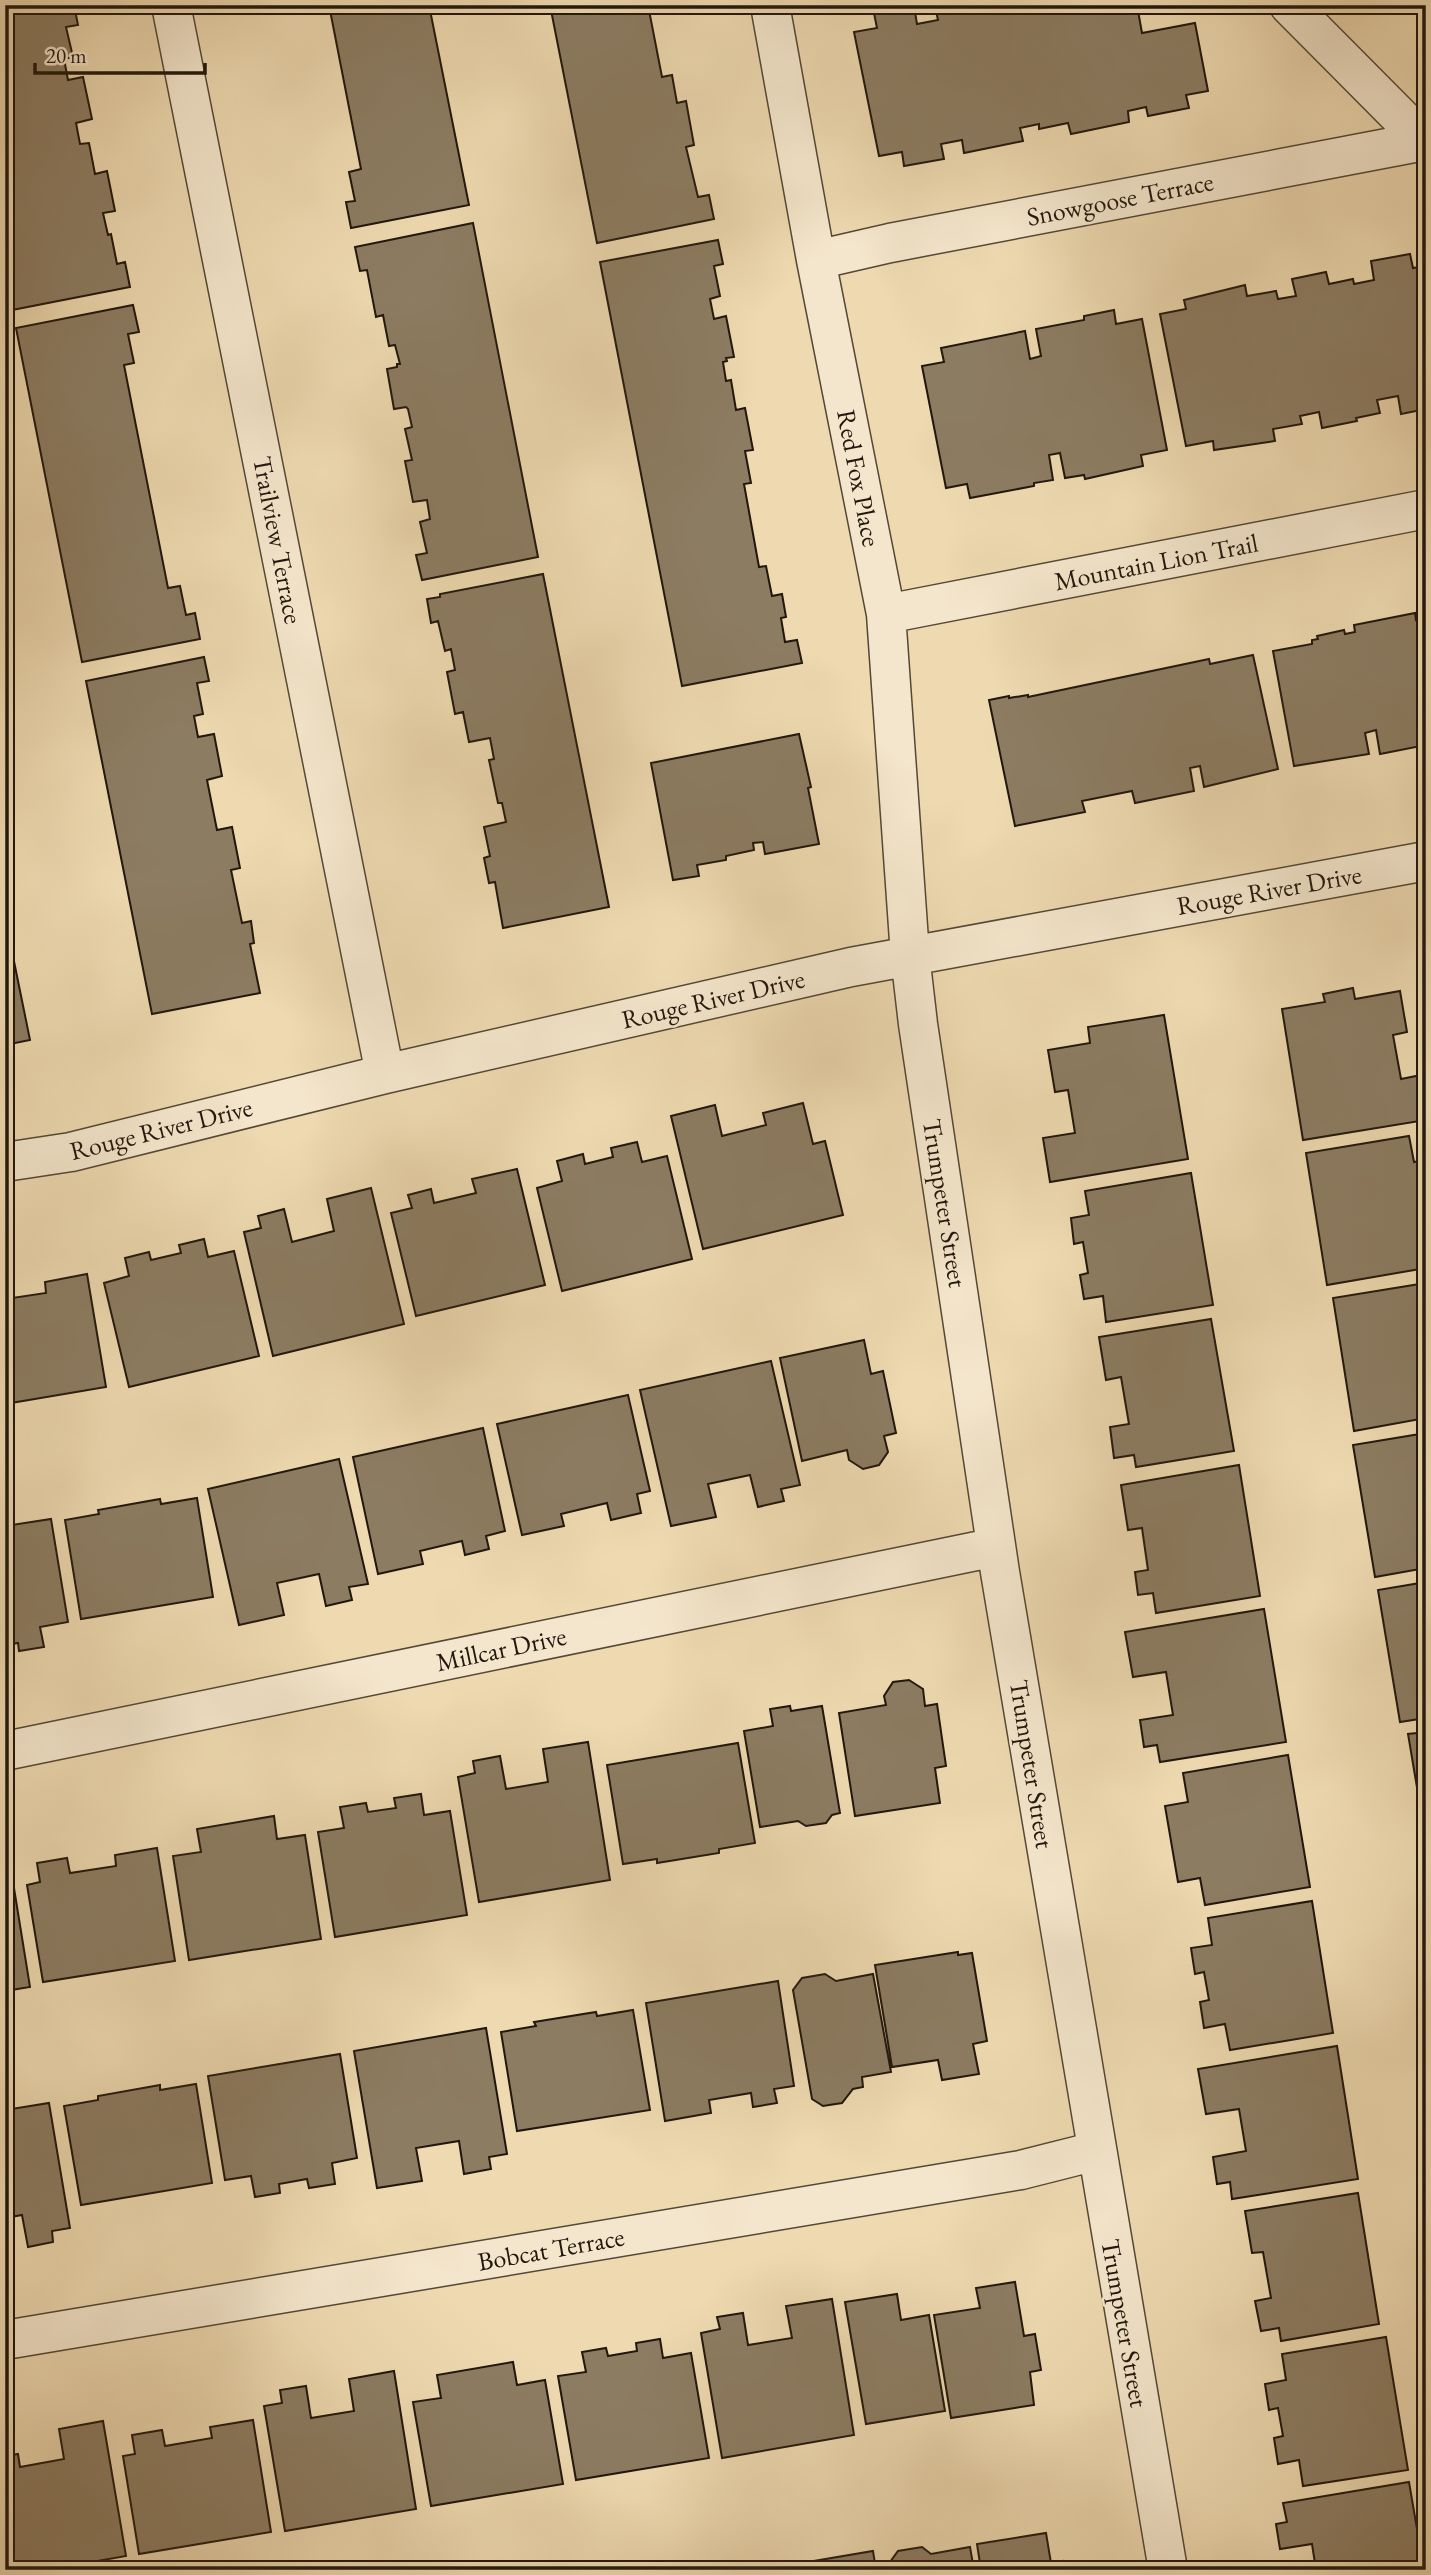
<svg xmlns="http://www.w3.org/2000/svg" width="1431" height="2575" font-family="'EB Garamond',serif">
<rect width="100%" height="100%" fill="#eed9b0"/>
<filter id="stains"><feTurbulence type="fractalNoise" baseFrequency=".00286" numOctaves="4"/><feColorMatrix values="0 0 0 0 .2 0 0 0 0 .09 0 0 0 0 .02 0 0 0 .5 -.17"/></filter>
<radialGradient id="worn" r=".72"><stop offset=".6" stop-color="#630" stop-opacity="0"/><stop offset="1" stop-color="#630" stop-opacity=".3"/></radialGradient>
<path fill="#8c7c62" stroke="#21170d" stroke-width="2" d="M 5,5 L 74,5 L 78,25 L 66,27 L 73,57 L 64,59 L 68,80 L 83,77 L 92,119 L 76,123 L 80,144 L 89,143 L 95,174 L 107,171 L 115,211 L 103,213 L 108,235 L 111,234 L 117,264 L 125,262 L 130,287 L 12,310 L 5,275 Z
M 329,5 L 429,5 L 469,205 L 351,228 L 346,202 L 355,201 L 349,172 L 361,169 Z
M 550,5 L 648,5 L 662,77 L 672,75 L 677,103 L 686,101 L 694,145 L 686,147 L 698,197 L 709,195 L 714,219 L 597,243 Z
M 940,5 L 995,5 L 996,8 L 1012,5 L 1137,5 L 1142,33 L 1195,23 L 1208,91 L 1186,95 L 1189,108 L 1148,116 L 1146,107 L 1128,111 L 1129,122 L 1071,134 L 1068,123 L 1039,129 L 1039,124 L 1020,128 L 1023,141 L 964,153 L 962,140 L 941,144 L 944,159 L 904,166 L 902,152 L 879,156 L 854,32 L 877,28 L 874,13 L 914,6 L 917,24 L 938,20 L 935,6 Z
M 473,223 L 538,557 L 422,580 L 416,555 L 427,553 L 420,522 L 430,519 L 427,500 L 413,502 L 405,461 L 412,460 L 405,429 L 412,427 L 408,409 L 406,407 L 394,409 L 387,369 L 397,367 L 397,364 L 400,364 L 395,345 L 389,346 L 383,315 L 376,317 L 367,270 L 360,271 L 355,247 Z
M 718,240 L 723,264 L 714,266 L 720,296 L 710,299 L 714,319 L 726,316 L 734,357 L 726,358 L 727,361 L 723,362 L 726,381 L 731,380 L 736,410 L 745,408 L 753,450 L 745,451 L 751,483 L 744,484 L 759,567 L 766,566 L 772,596 L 782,594 L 786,617 L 781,618 L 785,642 L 797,640 L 802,663 L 682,686 L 600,262 Z
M 1410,254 L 1413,268 L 1426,266 L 1426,409 L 1401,414 L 1398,396 L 1377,400 L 1380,413 L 1356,418 L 1357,421 L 1322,428 L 1319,412 L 1300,416 L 1302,424 L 1273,429 L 1275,441 L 1214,450 L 1213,441 L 1186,446 L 1160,314 L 1186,309 L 1184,300 L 1245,285 L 1247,296 L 1276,291 L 1278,299 L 1296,296 L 1292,279 L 1326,272 L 1329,284 L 1353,279 L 1354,284 L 1374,280 L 1371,261 Z
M 133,305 L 139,332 L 128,334 L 134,363 L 124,365 L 168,588 L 180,586 L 186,615 L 195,613 L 200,639 L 82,662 L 16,328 Z
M 1114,310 L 1116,324 L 1142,319 L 1167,450 L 1141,455 L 1143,466 L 1085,479 L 1084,475 L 1065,478 L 1060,453 L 1049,455 L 1053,480 L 1034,483 L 1034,486 L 970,498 L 967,484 L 946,488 L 922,366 L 944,362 L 941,348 L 1025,331 L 1030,359 L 1041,356 L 1036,329 L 1084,320 L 1084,316 Z
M 543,574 L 609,907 L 503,928 L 495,882 L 489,883 L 484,858 L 490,856 L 484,827 L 506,822 L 502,803 L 498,803 L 489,760 L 494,759 L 490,738 L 469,742 L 463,712 L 455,714 L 447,672 L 455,670 L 451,649 L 445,651 L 438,621 L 431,623 L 427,599 L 440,597 L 440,594 Z
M 1415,613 L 1416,620 L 1426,618 L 1426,745 L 1380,754 L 1376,730 L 1365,733 L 1369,754 L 1294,766 L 1273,651 L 1312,644 L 1312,640 L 1318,639 L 1317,636 L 1344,630 L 1345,634 L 1355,632 L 1354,625 Z
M 1253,655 L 1278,769 L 1204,787 L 1200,766 L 1190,768 L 1194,791 L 1135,803 L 1132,791 L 1082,801 L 1085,812 L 1015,826 L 989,700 L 1009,696 L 1009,698 L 1028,695 L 1028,697 L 1209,659 L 1210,664 Z
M 204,657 L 209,681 L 197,683 L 203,714 L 194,716 L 198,737 L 214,734 L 222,776 L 207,780 L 217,830 L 232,827 L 240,868 L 231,870 L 242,923 L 251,921 L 254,943 L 250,944 L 260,993 L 152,1014 L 86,681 Z
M 799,734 L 811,787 L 808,788 L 819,844 L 765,854 L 763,842 L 753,843 L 754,850 L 726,856 L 726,860 L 697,865 L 699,876 L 673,880 L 651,763 Z
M 5,917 L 30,1040 L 5,1045 Z
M 1353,988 L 1355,999 L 1400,991 L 1407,1032 L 1393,1035 L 1401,1079 L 1426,1074 L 1426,1120 L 1303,1140 L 1282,1009 L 1325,1002 L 1323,994 Z
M 1164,1015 L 1188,1159 L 1050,1182 L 1043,1138 L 1075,1133 L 1068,1090 L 1055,1092 L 1048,1050 L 1090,1043 L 1088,1027 Z
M 803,1103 L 813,1144 L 825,1141 L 843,1215 L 703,1249 L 671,1116 L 715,1105 L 722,1136 L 766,1125 L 763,1113 Z
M 1409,1136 L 1414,1162 L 1426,1160 L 1426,1268 L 1327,1285 L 1306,1153 Z
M 637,1142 L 642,1162 L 667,1156 L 692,1259 L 562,1291 L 537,1188 L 562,1181 L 557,1161 L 583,1154 L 585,1164 L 613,1157 L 611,1148 Z
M 517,1169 L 545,1285 L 416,1316 L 391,1213 L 412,1208 L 408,1195 L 431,1189 L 434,1203 L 476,1193 L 472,1179 Z
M 1191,1173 L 1213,1305 L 1106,1322 L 1103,1296 L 1084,1299 L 1080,1275 L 1088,1273 L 1083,1242 L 1074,1244 L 1071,1218 L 1089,1215 L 1085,1191 Z
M 371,1188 L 404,1324 L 273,1356 L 244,1232 L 261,1228 L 258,1216 L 284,1209 L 292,1242 L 334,1231 L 327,1199 Z
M 204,1239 L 208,1257 L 234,1251 L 259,1356 L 129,1387 L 104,1283 L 129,1276 L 125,1258 L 149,1252 L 151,1260 L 181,1253 L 179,1245 Z
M 87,1274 L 106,1387 L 5,1404 L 5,1299 L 46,1293 L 45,1282 Z
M 1426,1283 L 1426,1418 L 1354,1431 L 1333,1298 Z
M 1211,1319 L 1234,1451 L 1136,1467 L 1134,1455 L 1114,1458 L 1110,1427 L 1129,1424 L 1121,1377 L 1106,1380 L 1099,1337 Z
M 864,1340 L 871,1374 L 883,1371 L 896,1433 L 884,1436 L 888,1452 L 879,1465 L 863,1469 L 849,1460 L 847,1450 L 802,1461 L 780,1358 Z
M 771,1361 L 800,1485 L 781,1489 L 784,1501 L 758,1507 L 750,1475 L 708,1484 L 716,1517 L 671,1526 L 640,1390 Z
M 628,1395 L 650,1491 L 637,1494 L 641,1513 L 611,1520 L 607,1503 L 561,1514 L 564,1526 L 522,1535 L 497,1424 Z
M 483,1428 L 505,1531 L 486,1536 L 489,1549 L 465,1555 L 462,1541 L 420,1551 L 423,1564 L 378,1574 L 353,1457 Z
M 1426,1433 L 1426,1568 L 1375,1577 L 1353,1445 Z
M 339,1459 L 368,1584 L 349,1587 L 352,1600 L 326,1606 L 319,1574 L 277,1583 L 284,1615 L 239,1625 L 208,1489 Z
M 1239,1465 L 1260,1596 L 1156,1613 L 1153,1593 L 1138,1595 L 1135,1572 L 1148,1570 L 1142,1528 L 1128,1530 L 1121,1485 Z
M 197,1498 L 213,1597 L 81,1619 L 65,1520 L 99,1514 L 98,1510 L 160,1499 L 161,1504 Z
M 51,1519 L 68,1622 L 40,1627 L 44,1647 L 19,1651 L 18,1643 L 5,1645 L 5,1526 Z
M 1426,1582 L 1426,1718 L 1400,1722 L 1378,1590 Z
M 1264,1609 L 1286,1742 L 1160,1762 L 1157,1745 L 1144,1747 L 1140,1720 L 1173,1715 L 1166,1672 L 1133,1677 L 1125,1632 Z
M 909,1680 L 923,1689 L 925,1706 L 937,1704 L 946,1766 L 935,1768 L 940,1803 L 855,1816 L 839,1713 L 886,1705 L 884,1696 L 893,1682 Z
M 790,1706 L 791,1711 L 822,1706 L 840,1813 L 832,1815 L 826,1823 L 806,1826 L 798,1821 L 760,1827 L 744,1731 L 773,1726 L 770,1709 Z
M 1426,1732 L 1426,1841 L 1408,1734 Z
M 588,1742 L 610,1880 L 479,1902 L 458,1777 L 475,1773 L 473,1761 L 500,1756 L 506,1789 L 548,1782 L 543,1749 Z
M 738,1743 L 755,1843 L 719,1849 L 719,1853 L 657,1863 L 657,1859 L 623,1864 L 607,1765 Z
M 1288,1755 L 1310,1887 L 1205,1905 L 1200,1878 L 1178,1882 L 1165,1806 L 1188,1802 L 1183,1773 Z
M 421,1794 L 424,1815 L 450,1811 L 467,1915 L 335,1937 L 318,1832 L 344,1828 L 340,1807 L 366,1803 L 368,1812 L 396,1808 L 394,1798 Z
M 274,1816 L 277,1839 L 305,1835 L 321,1939 L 189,1960 L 173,1856 L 201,1852 L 197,1829 Z
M 157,1848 L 175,1961 L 43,1982 L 27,1885 L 40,1882 L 37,1863 L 67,1858 L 70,1873 L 116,1866 L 115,1855 Z
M 8,1851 L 30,1987 L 5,1991 L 5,1852 Z
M 1312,1901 L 1333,2033 L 1230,2050 L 1225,2024 L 1204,2028 L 1200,2002 L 1209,2000 L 1204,1972 L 1195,1974 L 1191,1948 L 1212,1945 L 1208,1918 Z
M 958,1952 L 958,1955 L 972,1953 L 987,2041 L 973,2044 L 979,2074 L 942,2080 L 938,2060 L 892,2067 L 875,1965 Z
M 825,1974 L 836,1981 L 873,1974 L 891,2072 L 862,2077 L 863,2087 L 853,2089 L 842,2103 L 823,2106 L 812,2099 L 793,1990 L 802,1978 Z
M 778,1981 L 794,2086 L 774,2089 L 777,2103 L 753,2107 L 751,2093 L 709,2100 L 711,2113 L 665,2121 L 646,2003 Z
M 633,2010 L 650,2110 L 517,2131 L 501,2032 L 536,2026 L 534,2022 L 596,2012 L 597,2016 Z
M 486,2028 L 507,2154 L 489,2157 L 491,2169 L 464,2174 L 459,2141 L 416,2148 L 422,2181 L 377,2188 L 354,2051 Z
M 1337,2046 L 1358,2179 L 1232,2199 L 1230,2182 L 1217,2184 L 1213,2157 L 1246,2151 L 1239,2109 L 1206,2114 L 1198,2069 Z
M 340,2054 L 357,2158 L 332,2163 L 335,2184 L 309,2188 L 307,2179 L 279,2184 L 280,2193 L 255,2197 L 251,2176 L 225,2180 L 208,2076 Z
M 196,2084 L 212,2183 L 81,2205 L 64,2106 L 98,2100 L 98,2096 L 160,2085 L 160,2090 Z
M 49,2103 L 70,2228 L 52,2231 L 53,2242 L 28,2247 L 22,2215 L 5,2218 L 5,2110 Z
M 1358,2193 L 1379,2324 L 1281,2341 L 1279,2328 L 1261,2331 L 1255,2301 L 1271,2298 L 1263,2252 L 1252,2253 L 1245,2211 Z
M 1015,2282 L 1024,2336 L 1035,2334 L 1041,2370 L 1030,2372 L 1034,2405 L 951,2418 L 934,2315 L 980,2308 L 976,2288 Z
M 897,2294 L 901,2320 L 929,2315 L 945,2411 L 866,2424 L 845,2302 Z
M 832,2299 L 854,2435 L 722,2458 L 701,2333 L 720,2329 L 717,2317 L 743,2313 L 748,2345 L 792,2338 L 786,2306 Z
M 1386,2337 L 1408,2470 L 1303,2486 L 1299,2460 L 1278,2464 L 1274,2438 L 1283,2436 L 1278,2408 L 1269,2410 L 1265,2384 L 1286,2380 L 1282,2354 Z
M 660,2339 L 663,2358 L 691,2353 L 709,2458 L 576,2480 L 558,2376 L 586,2372 L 582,2352 L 606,2348 L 608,2356 L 637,2351 L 636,2343 Z
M 513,2362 L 517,2385 L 545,2380 L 563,2484 L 431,2506 L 413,2402 L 441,2398 L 437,2375 Z
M 394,2371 L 416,2509 L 285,2531 L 264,2406 L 282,2403 L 280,2390 L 306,2386 L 311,2418 L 354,2411 L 349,2379 Z
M 253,2420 L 271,2532 L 139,2554 L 123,2456 L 135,2454 L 132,2435 L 162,2430 L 165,2446 L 212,2438 L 210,2427 Z
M 103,2421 L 126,2556 L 46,2570 L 5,2570 L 5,2456 L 18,2454 L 20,2467 L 64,2459 L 59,2429 Z
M 1409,2482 L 1424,2570 L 1316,2570 L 1312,2544 L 1280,2549 L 1276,2524 L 1287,2522 L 1283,2503 Z
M 1046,2533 L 1051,2563 L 1063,2561 L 1065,2570 L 981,2570 L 977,2544 Z
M 922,2547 L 931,2554 L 970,2547 L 974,2570 L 891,2570 L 890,2562 L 898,2551 Z
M 873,2551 L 876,2570 L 760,2570 Z"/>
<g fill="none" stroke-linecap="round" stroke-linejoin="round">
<defs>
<path id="minor" d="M 171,5 L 385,1074
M 770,5 L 816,260 L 886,614 L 910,955 L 918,1024 L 1000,1572 L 1168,2570
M 1289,5 L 1426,143
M 816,260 L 890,243 L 1424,141
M 886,614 L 1426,509
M 5,1162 L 71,1152 L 385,1074 L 851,967 L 1426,861
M 5,1751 L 996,1547
M 5,2340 L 1021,2170 L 1096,2151"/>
</defs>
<use href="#minor" stroke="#544836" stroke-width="41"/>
<use href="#minor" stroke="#f4e6cc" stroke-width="38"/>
</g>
<g text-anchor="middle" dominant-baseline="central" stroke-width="5" stroke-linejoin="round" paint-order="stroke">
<g font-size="26" fill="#21170d" stroke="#f4e6cc">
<text transform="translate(1120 199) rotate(-11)">Snowgoose Terrace</text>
<text transform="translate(859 478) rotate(79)">Red Fox Place</text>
<text transform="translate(278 540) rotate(79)">Trailview Terrace</text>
<text transform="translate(1156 562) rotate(-11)">Mountain Lion Trail</text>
<text transform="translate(1269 890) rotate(-10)">Rouge River Drive</text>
<text transform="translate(713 999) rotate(-13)">Rouge River Drive</text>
<text transform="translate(161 1129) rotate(-14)">Rouge River Drive</text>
<text transform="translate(945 1203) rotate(81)">Trumpeter Street</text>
<text transform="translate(501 1649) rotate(-12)">Millcar Drive</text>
<text transform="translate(1032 1764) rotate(81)">Trumpeter Street</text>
<text transform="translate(551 2249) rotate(-10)">Bobcat Terrace</text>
<text transform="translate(1125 2323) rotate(80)">Trumpeter Street</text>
</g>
</g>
<rect width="1431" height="2575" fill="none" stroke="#eed9b0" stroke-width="28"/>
<rect x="7" y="7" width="1417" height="2561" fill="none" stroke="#21170d" stroke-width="3.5"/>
<rect x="14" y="14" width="1403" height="2547" fill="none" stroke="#21170d" stroke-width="2"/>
<path d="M35 63v10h170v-10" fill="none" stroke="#21170d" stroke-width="3.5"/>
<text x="46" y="63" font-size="21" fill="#21170d" stroke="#f4e6cc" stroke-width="5" paint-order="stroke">20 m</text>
<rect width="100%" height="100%" filter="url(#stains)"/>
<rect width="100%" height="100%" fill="url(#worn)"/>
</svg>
